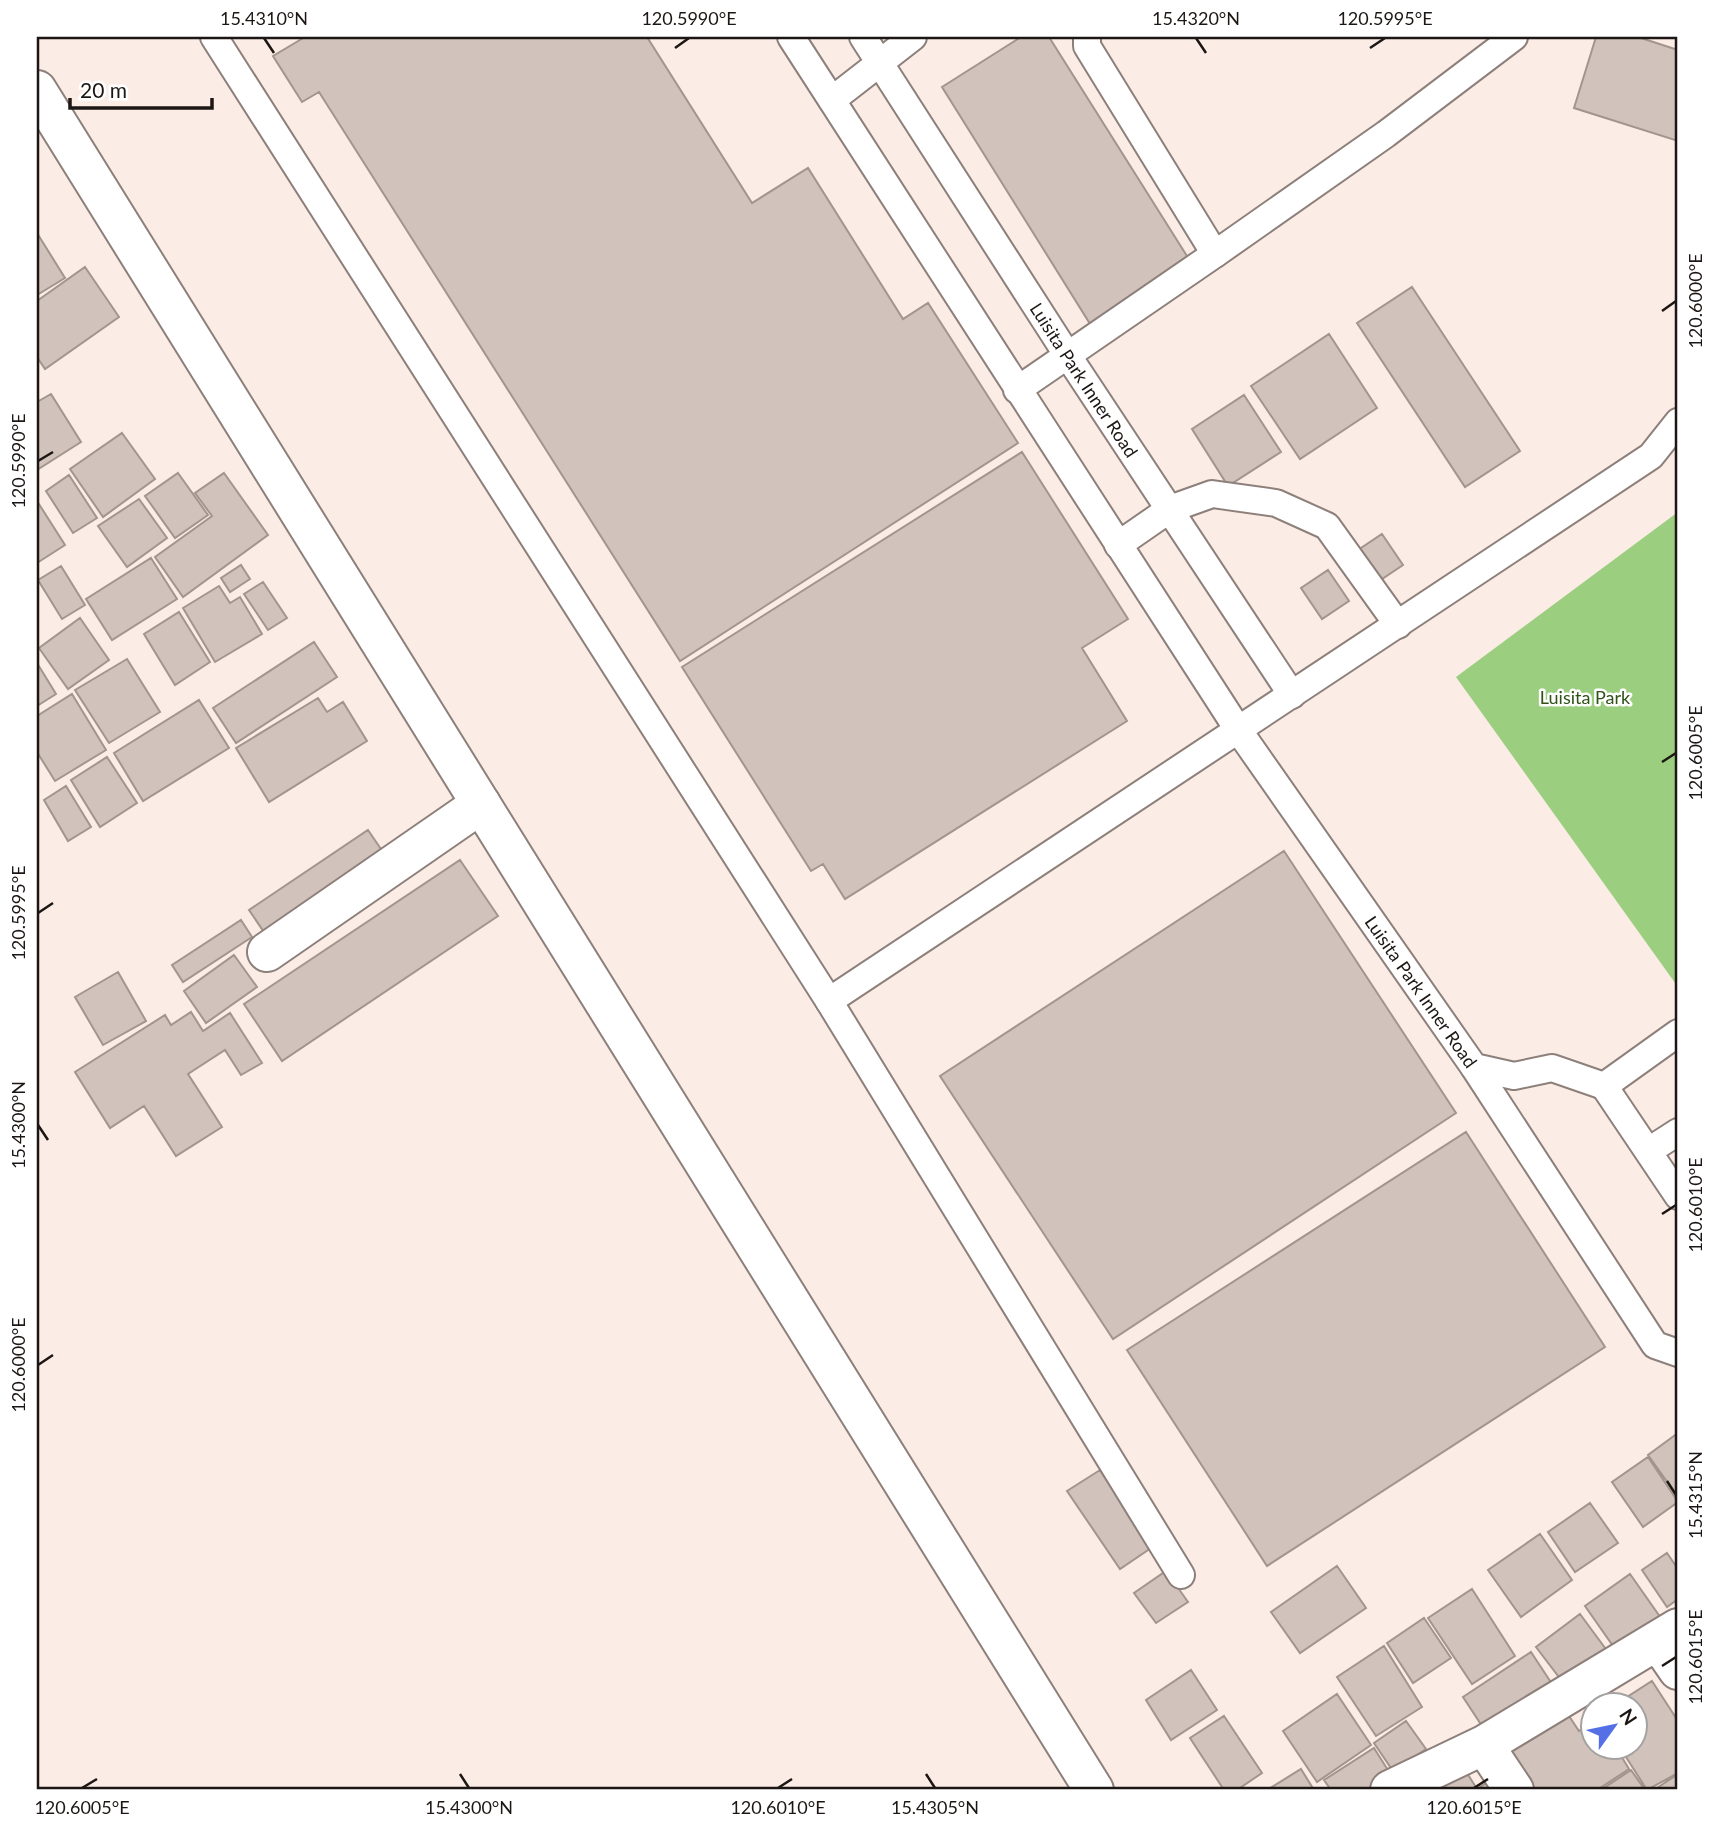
<svg xmlns="http://www.w3.org/2000/svg" width="1715" height="1827" font-family="Lato,sans-serif">
<rect width="100%" height="100%" fill="#fbece6"/>
<path fill="#9bce7f" d="M 1678,512 L 1678,987 L 1456,677 Z"/>
<path fill="#d1c3bb" stroke="#a2958d" stroke-width="2" d="M 305,37 L 647,37 L 752,203 L 808,168 L 903,319 L 928,303 L 1018,443 L 680,661 L 319,92 L 302,102 L 273,56 Z
M 1021,37 L 1049,37 L 1192,264 L 1092,327 L 942,87 Z
M 1596,37 L 1638,37 L 1678,50 L 1678,141 L 1574,108 Z
M 37,233 L 65,278 L 37,295 Z
M 85,267 L 119,317 L 45,369 L 37,357 L 37,301 Z
M 1412,287 L 1520,451 L 1465,487 L 1357,323 Z
M 1329,334 L 1377,408 L 1300,459 L 1251,386 Z
M 51,394 L 81,442 L 37,470 L 37,402 Z
M 1244,395 L 1281,452 L 1228,486 L 1192,429 Z
M 122,433 L 155,479 L 103,517 L 70,469 Z
M 1022,452 L 1128,619 L 1082,648 L 1127,721 L 845,899 L 823,864 L 811,871 L 682,667 Z
M 178,473 L 208,515 L 175,538 L 145,496 Z
M 224,473 L 268,535 L 183,597 L 155,557 L 212,516 L 195,493 Z
M 69,475 L 97,518 L 73,533 L 46,491 Z
M 139,499 L 167,538 L 127,567 L 98,526 Z
M 37,501 L 65,545 L 37,563 Z
M 1382,534 L 1403,565 L 1376,583 L 1355,552 Z
M 151,558 L 177,599 L 112,640 L 86,599 Z
M 241,565 L 250,579 L 230,592 L 221,578 Z
M 61,566 L 85,605 L 62,619 L 38,580 Z
M 1328,570 L 1349,601 L 1322,619 L 1301,588 Z
M 263,582 L 287,618 L 268,630 L 244,594 Z
M 219,586 L 230,603 L 240,597 L 262,634 L 215,662 L 183,608 Z
M 179,612 L 210,662 L 175,685 L 144,634 Z
M 80,618 L 109,660 L 68,689 L 39,648 Z
M 314,642 L 337,677 L 236,743 L 213,708 Z
M 127,659 L 160,712 L 109,743 L 75,690 Z
M 37,663 L 56,694 L 37,706 Z
M 72,694 L 106,750 L 55,781 L 37,752 L 37,716 Z
M 318,698 L 327,712 L 343,702 L 367,741 L 269,802 L 236,748 Z
M 199,700 L 229,748 L 143,801 L 114,753 Z
M 107,757 L 137,803 L 100,827 L 71,780 Z
M 66,786 L 91,827 L 68,841 L 44,800 Z
M 368,830 L 387,858 L 268,938 L 249,910 Z
M 1284,851 L 1456,1113 L 1113,1339 L 940,1076 Z
M 460,860 L 498,916 L 282,1061 L 244,1004 Z
M 241,920 L 252,937 L 183,982 L 172,965 Z
M 234,955 L 257,987 L 206,1023 L 184,991 Z
M 118,972 L 146,1021 L 103,1045 L 75,997 Z
M 191,1012 L 203,1031 L 230,1013 L 262,1063 L 241,1075 L 225,1050 L 188,1074 L 222,1127 L 176,1156 L 144,1106 L 110,1128 L 75,1072 L 165,1015 L 171,1025 Z
M 1466,1132 L 1605,1347 L 1267,1566 L 1127,1350 Z
M 1678,1433 L 1678,1497 L 1648,1455 Z
M 1648,1457 L 1678,1502 L 1643,1527 L 1612,1482 Z
M 1100,1470 L 1151,1548 L 1120,1569 L 1067,1491 Z
M 1590,1503 L 1618,1543 L 1575,1572 L 1548,1532 Z
M 1540,1534 L 1572,1580 L 1521,1617 L 1488,1570 Z
M 1667,1553 L 1678,1569 L 1678,1599 L 1667,1607 L 1642,1570 Z
M 1337,1566 L 1366,1608 L 1300,1653 L 1271,1612 Z
M 1166,1571 L 1188,1602 L 1156,1623 L 1134,1593 Z
M 1630,1574 L 1663,1621 L 1618,1653 L 1585,1606 Z
M 1472,1589 L 1515,1656 L 1472,1684 L 1428,1618 Z
M 1580,1614 L 1608,1652 L 1565,1685 L 1536,1647 Z
M 1424,1618 L 1451,1658 L 1413,1683 L 1387,1643 Z
M 1384,1646 L 1422,1707 L 1376,1736 L 1337,1677 Z
M 1531,1652 L 1554,1687 L 1486,1732 L 1463,1697 Z
M 1191,1670 L 1217,1710 L 1171,1740 L 1146,1700 Z
M 1652,1681 L 1678,1721 L 1678,1773 L 1647,1790 L 1619,1746 L 1634,1746 L 1634,1704 L 1628,1704 L 1624,1699 Z
M 1337,1694 L 1371,1745 L 1317,1782 L 1283,1731 Z
M 1565,1710 L 1579,1731 L 1592,1722 L 1592,1746 L 1615,1746 L 1629,1769 L 1597,1790 L 1526,1790 L 1501,1753 Z
M 1224,1716 L 1262,1773 L 1237,1790 L 1224,1790 L 1190,1738 Z
M 1406,1721 L 1426,1749 L 1393,1771 L 1374,1743 Z
M 1374,1748 L 1391,1775 L 1367,1790 L 1331,1790 L 1324,1780 Z
M 1462,1765 L 1477,1789 L 1489,1781 L 1495,1790 L 1427,1790 Z
M 1301,1769 L 1314,1790 L 1267,1790 Z
M 1631,1770 L 1645,1790 L 1601,1790 Z
M 1678,1774 L 1678,1790 L 1654,1790 Z"/>
<g fill="none" stroke-linecap="round" stroke-linejoin="round">
<defs>
<g id="service">
<path d="M 214,37 L 829,1001 L 1651,456 L 1678,422"/>
<path id="s1" d="M 791,37 L 1239,731 L 1474,1067 L 1514,1076 L 1552,1068 L 1604,1086 L 1678,1033"/>
<path id="s2" d="M 863,37 L 1068,356 L 1292,695"/>
<path d="M 1087,37 L 1087,46 L 1215,254 L 1386,134 L 1514,37"/>
<path d="M 832,100 L 913,37"/>
<path d="M 1017,390 L 1215,254"/>
<path d="M 1118,545 L 1170,509 L 1212,494 L 1276,503 L 1327,526 L 1398,625"/>
<path d="M 829,1001 L 1181,1575"/>
<path d="M 1474,1067 L 1655,1345 L 1678,1353"/>
<path d="M 1604,1086 L 1678,1196"/>
<path d="M 1650,1150 L 1678,1132"/>
</g>
<path id="minor" d="M 267,952 L 481,804
M 1658,1641 L 1678,1670
M 1484,1745 L 1514,1790
M 1390,1790 L 1484,1745 L 1678,1628"/>
<path id="tertiary" d="M 37,90 L 1094,1790"/>
</defs>
<use href="#service" stroke="#8d7f7a" stroke-width="30"/>
<use href="#minor" stroke="#8d7f7a" stroke-width="42"/>
<use href="#tertiary" stroke="#8d7f7a" stroke-width="42"/>
<use href="#service" stroke="#fff" stroke-width="26"/>
<use href="#minor" stroke="#fff" stroke-width="38"/>
<use href="#tertiary" stroke="#fff" stroke-width="38"/>
</g>
<path fill="none" stroke="#1c1714" stroke-width="2.5" d="M 264,38 L 274,53M 1196,38 L 1206,53M 675,48 L 689,38M 1370,48 L 1385,38M 1662,311 L 1676,301M 38,461 L 53,452M 1662,762 L 1676,753M 38,913 L 53,903M 38,1125 L 48,1140M 1662,1214 L 1676,1205M 38,1365 L 53,1355M 1667,1481 L 1676,1495M 1662,1666 L 1676,1657M 460,1774 L 469,1788M 926,1774 L 935,1788M 82,1788 L 97,1779M 778,1788 L 792,1779M 1474,1788 L 1488,1779"/>
<g text-anchor="middle" dominant-baseline="central" stroke-width="5" stroke-linejoin="round" paint-order="stroke">
<g font-size="18" fill="#1c1714" stroke="#fff">
<text stroke="none"><textPath href="#s2" startOffset="408">Luisita Park Inner Road</textPath></text>
<text stroke="none"><textPath href="#s1" startOffset="1144">Luisita Park Inner Road</textPath></text>
</g>
<g font-size="18" fill="#305219" stroke="#fff">
<text x="1585" y="697">Luisita Park</text>
</g>
</g>
<rect width="1715" height="1827" fill="none" stroke="#ffffff" stroke-width="77"/>
<g transform="translate(1614 1726) rotate(57)"><circle r="33" fill="#ffffff" stroke="#a4a2a1" stroke-width="2"/>
<path d="M0-5L12 26L0 18L-12 26Z" fill="#5570e6"/>
<text y="-10" font-size="19" font-weight="bold" text-anchor="middle" fill="#1c1714">N</text>
</g>
<path d="M70 98v10h142v-10" fill="none" stroke="#1c1714" stroke-width="3.5"/>
<text x="80" y="98" font-size="21" fill="#1c1714" stroke="#ffffff" stroke-width="5" paint-order="stroke">20 m</text>
<rect x="38" y="38" width="1638" height="1750" fill="none" stroke="#1c1714" stroke-width="2.5"/>
<g font-size="18" text-anchor="middle" fill="#1c1714">
<text x="264" y="25">15.4310°N</text>
<text x="689" y="25">120.5990°E</text>
<text x="1196" y="25">15.4320°N</text>
<text x="1385" y="25">120.5995°E</text>
<text transform="translate(1696 301) rotate(-90)" y="6">120.6000°E</text>
<text transform="translate(19 461) rotate(-90)" y="6">120.5990°E</text>
<text transform="translate(1696 753) rotate(-90)" y="6">120.6005°E</text>
<text transform="translate(19 913) rotate(-90)" y="6">120.5995°E</text>
<text transform="translate(19 1125) rotate(-90)" y="6">15.4300°N</text>
<text transform="translate(1696 1205) rotate(-90)" y="6">120.6010°E</text>
<text transform="translate(19 1365) rotate(-90)" y="6">120.6000°E</text>
<text transform="translate(1696 1495) rotate(-90)" y="6">15.4315°N</text>
<text transform="translate(1696 1657) rotate(-90)" y="6">120.6015°E</text>
<text x="82" y="1814">120.6005°E</text>
<text x="469" y="1814">15.4300°N</text>
<text x="778" y="1814">120.6010°E</text>
<text x="935" y="1814">15.4305°N</text>
<text x="1474" y="1814">120.6015°E</text>
</g>
</svg>
